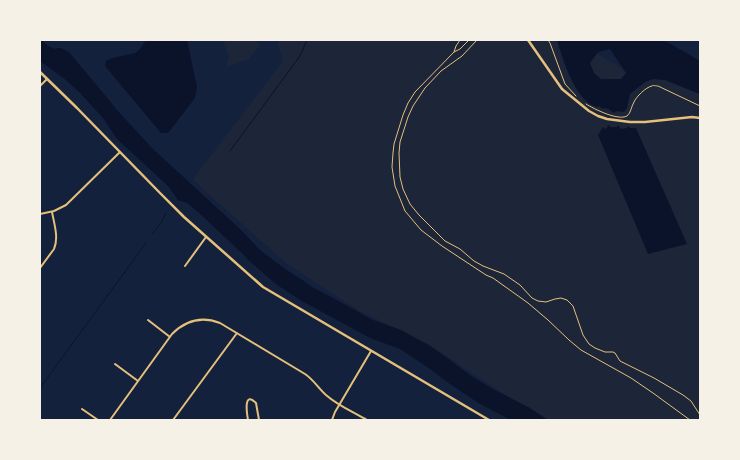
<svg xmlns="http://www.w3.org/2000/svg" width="740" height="460" font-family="'Golos Text',sans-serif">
<rect width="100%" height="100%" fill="#14213d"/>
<path fill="#1d2539" d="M 222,40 L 257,40 L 260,45 L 249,59 L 226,67 L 229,56 Z
M 277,40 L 575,40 L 644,82 L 653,79 L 665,80 L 700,94 L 700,420 L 538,420 L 525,408 L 428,344 L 358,310 L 286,263 L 204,190 L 193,179 L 283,61 Z"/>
<path fill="#0b132b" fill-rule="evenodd" d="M 40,40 L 42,40 L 48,46 L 55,49 C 60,46 65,50 69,52 L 109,100 L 116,109 L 152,148 L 240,229 L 260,250 L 285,269 L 307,283 L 312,287 L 335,299 L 373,320 L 401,330 L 430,346 L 442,354 L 470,375 L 493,389 L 530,408 L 548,420 L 511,420 L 480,404 L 450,384 L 427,367 L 400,349 L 370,338 L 300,300 L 276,284 L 247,259 L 246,257 L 198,212 L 187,203 L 178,200 L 168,186 L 117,139 L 103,118 L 80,93 L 66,80 L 40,61 Z
M 146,40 L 187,40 L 197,87 L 195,98 L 168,133 L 161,133 L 105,66 L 106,61 L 112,58 L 135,53 L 140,49 Z
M 557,40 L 662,40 L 669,43 L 700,61 L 700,94 L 665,80 L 653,79 L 645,82 L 630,94 L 627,108 L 624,112 L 616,111 L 614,113 L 610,110 L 605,108 L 603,109 L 599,106 L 597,107 C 575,101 563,60 557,40 ZM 610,49 L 626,73 L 621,79 L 601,79 L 594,73 L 590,63 L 598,52 Z
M 608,125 L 611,127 L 617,127 L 618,125 L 621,129 L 627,128 L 628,126 L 630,128 L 636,128 L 687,244 L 648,254 L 598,135 L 603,127 L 605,129 L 607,128 Z"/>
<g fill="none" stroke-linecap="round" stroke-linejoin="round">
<path stroke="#0b132b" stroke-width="1" d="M 230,151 L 300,56 L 307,40
M 152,234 L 161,223 L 166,213
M 40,388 L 146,243"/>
<path stroke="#e5c07b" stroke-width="1" d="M 477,40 L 462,56 L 441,71 L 425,88 L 413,106 L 408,117 L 400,142 L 399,153 L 400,177 L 403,189 L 410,204 L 419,215 L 445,241 L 460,249 L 474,261 L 483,266 L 504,274 L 520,285 L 532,298 L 538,301 L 546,302 L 555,299 L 561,298 L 567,300 L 573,306 L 583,335 L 589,344 L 595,348 L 605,352 L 613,352 L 615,353 L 620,361 L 654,378 L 683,395 L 691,401 L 700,415
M 548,40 L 550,43 L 565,84 L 576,96
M 586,104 C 594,109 618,121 627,116 C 631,113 631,107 634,102 C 636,97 646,87 652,86 C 652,85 657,86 658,86 L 700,106"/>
<path stroke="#e5c07b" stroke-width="1" d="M 469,40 L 460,49 L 454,52 L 415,92 L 408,103 L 403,115 L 394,144 L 393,153 L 392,167 L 395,186 L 405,211 L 421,230 L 442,246 L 486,275 L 493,278 L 528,303 L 548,320 L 569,340 L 581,350 L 631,378 L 653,393 L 690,420
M 454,52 L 456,46 L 460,40"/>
<path stroke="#e5c07b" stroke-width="2" d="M 40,86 L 47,79
M 40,214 L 54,211 L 66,205 L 120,152
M 185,266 L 206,237
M 40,268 L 54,249 C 59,238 54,223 52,212
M 148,320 L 170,337
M 115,364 L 138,381
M 82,409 L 98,420
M 110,420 L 172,334 C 186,320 202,316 220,323 L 305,374 C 314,380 318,388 326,395 C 337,405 353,412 367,420
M 173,420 L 237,333
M 248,420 C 247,414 243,390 256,403 L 259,420
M 332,420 L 335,412 L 371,351"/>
<path stroke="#e5c07b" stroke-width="2.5" d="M 528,40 L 562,89 L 589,111 L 598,116 L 607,119 L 630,122 L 645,122 L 692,117 L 700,118
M 40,72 L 77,108 L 160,193 L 184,217 L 263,287 L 489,420"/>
</g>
<rect width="740" height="460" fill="none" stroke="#f6f1e7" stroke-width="82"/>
</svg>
